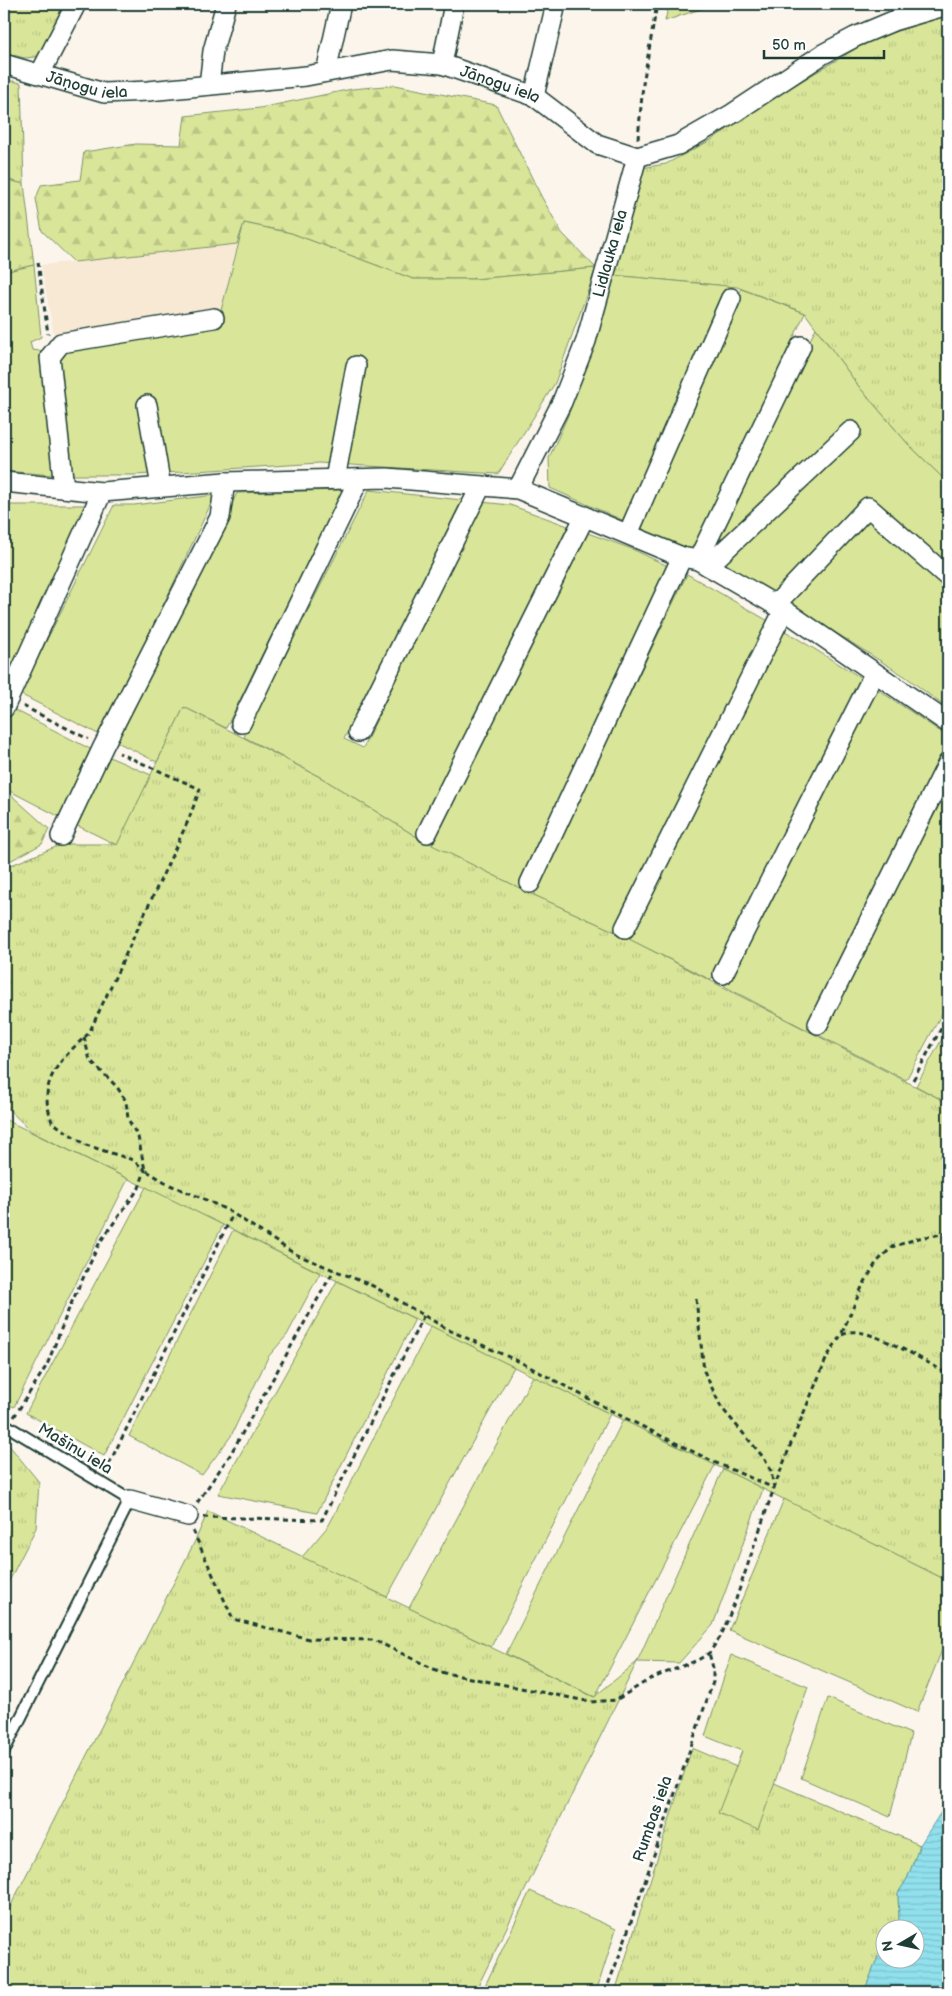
<svg xmlns="http://www.w3.org/2000/svg" width="952" height="1996" font-family="'Balsamiq Sans',sans-serif">
<defs>
<pattern id="grass-tufts" width="24" height="20" patternUnits="userSpaceOnUse" patternTransform="scale(1.25)"><rect width="24" height="20" fill="#d9e699"/><path d="M3 7l-1-3M5 7V3M7 7l1-3M15 17l-1-3M17 17v-4M19 17l1-3" fill="none" stroke="#bac684"/></pattern>
<pattern id="forest-firs" width="22" height="20" patternUnits="userSpaceOnUse" patternTransform="scale(1.25)"><rect width="22" height="20" fill="#d9e699"/><path d="M5 1l3.5 6h-7zM16 11l3.5 6h-7z" fill="#bac684"/></pattern>
<pattern id="water-rules" width="6" height="5" patternUnits="userSpaceOnUse" patternTransform="scale(1.25)"><rect width="6" height="5" fill="#90e0ed"/><path d="M0 2.5h6" fill="none" stroke="#7cc1cc"/></pattern>
</defs>
<rect width="100%" height="100%" fill="#fcf5ec"/>
<filter id="ink" filterUnits="userSpaceOnUse"><feTurbulence type="fractalNoise" baseFrequency=".02" numOctaves="2"/><feDisplacementMap in="SourceGraphic" scale="10" xChannelSelector="R" yChannelSelector="G"/><feConvolveMatrix kernelMatrix="1 2 1 2 8 2 1 2 1" color-interpolation-filters="sRGB"/></filter>
<g filter="url(#ink)">
<path fill="#f8e9d5" d="M 237,244 L 221,312 L 54,336 L 41,265 Z"/>
<path fill="url(#grass-tufts)" stroke="#7c9266" d="M 4,4 L 70,4 L 45,56 L 25,58 L 4,53 Z
M 948,15 L 948,483 L 908,444 L 860,388 L 805,313 L 737,287 L 612,275 L 641,168 L 666,164 L 711,140 L 773,98 L 872,39 Z
M 4,79 L 21,83 L 24,184 L 4,179 Z
M 184,707 L 322,778 L 417,837 L 534,895 L 616,932 L 948,1103 L 948,1581 L 723,1469 L 32,1132 L 4,1105 L 4,868 L 63,844 L 117,844 Z
M 4,1439 L 39,1482 L 36,1528 L 4,1591 Z
M 208,1511 L 594,1697 L 637,1662 L 475,1992 L 4,1992 L 4,1919 L 196,1539 Z
M 692,1748 L 920,1845 L 907,1879 L 898,1893 L 899,1920 L 893,1928 L 884,1928 L 884,1942 L 864,1992 L 615,1992 Z"/>
<path fill="url(#forest-firs)" stroke="#7c9266" d="M 669,4 L 715,4 L 665,21 Z
M 395,85 L 496,105 L 541,196 L 562,233 L 596,268 L 475,279 L 413,279 L 291,233 L 244,223 L 237,244 L 74,262 L 42,231 L 36,199 L 41,185 L 80,180 L 84,152 L 136,144 L 181,145 L 185,116 L 260,108 L 352,89 Z
M 4,179 L 24,184 L 34,265 L 4,272 Z
M 4,795 L 11,795 L 49,829 L 42,844 L 4,864 Z"/>
<path fill="#d9e699" stroke="#7c9266" d="M 244,223 L 291,233 L 413,279 L 475,279 L 596,268 L 555,383 L 498,474 L 319,463 L 135,475 L 68,475 L 59,356 L 61,350 L 218,322 Z
M 34,265 L 41,337 L 30,342 L 32,350 L 40,351 L 45,363 L 53,475 L 4,471 L 4,272 Z
M 612,275 L 728,286 L 629,523 L 550,488 L 549,458 L 569,413 Z
M 741,289 L 805,313 L 695,552 L 640,528 Z
M 816,328 L 860,388 L 908,444 L 948,483 L 948,570 L 868,500 L 776,595 L 718,564 L 860,427 L 855,422 L 709,559 L 703,556 Z
M 343,490 L 226,728 L 184,707 L 157,762 L 117,742 L 237,493 Z
M 369,490 L 462,500 L 344,739 L 363,748 L 481,502 L 510,505 L 568,526 L 417,837 L 322,778 L 244,737 Z
M 215,495 L 102,736 L 20,694 L 114,505 L 134,505 Z
M 4,505 L 88,505 L 6,686 L 4,685 Z
M 869,518 L 948,585 L 948,709 L 906,677 L 784,600 Z
M 585,532 L 632,549 L 670,567 L 520,888 L 432,845 Z
M 687,574 L 770,622 L 616,932 L 534,895 Z
M 782,629 L 863,679 L 711,980 L 627,938 Z
M 874,687 L 947,736 L 948,750 L 807,1030 L 724,986 Z
M 11,708 L 96,752 L 60,817 L 4,788 L 4,723 Z
M 107,756 L 151,775 L 117,845 L 76,825 Z
M 948,788 L 948,1002 L 906,1080 L 820,1036 Z
M 948,1028 L 948,1103 L 916,1086 Z
M 4,1119 L 128,1179 L 14,1407 L 4,1402 Z
M 146,1187 L 223,1225 L 104,1456 L 26,1413 Z
M 233,1230 L 320,1273 L 287,1335 L 268,1357 L 231,1436 L 202,1475 L 129,1436 Z
M 337,1281 L 415,1319 L 317,1513 L 218,1494 Z
M 431,1326 L 514,1367 L 387,1597 L 302,1557 L 329,1525 Z
M 533,1376 L 610,1414 L 491,1647 L 409,1608 Z
M 623,1420 L 715,1465 L 595,1697 L 506,1654 Z
M 723,1469 L 763,1489 L 713,1625 L 679,1663 L 637,1662 Z
M 784,1499 L 948,1581 L 948,1641 L 944,1645 L 917,1712 L 729,1630 Z
M 731,1655 L 808,1687 L 758,1830 L 718,1813 L 742,1751 L 705,1736 Z
M 828,1698 L 911,1734 L 890,1817 L 801,1778 Z
M 530,1891 L 616,1929 L 596,1992 L 482,1992 Z"/>
<path fill="url(#water-rules)" stroke="#639fa3" d="M 948,1801 L 948,1992 L 864,1992 L 884,1942 L 884,1958 L 914,1958 L 914,1928 L 893,1928 L 899,1920 L 898,1893 L 907,1879 L 920,1845 Z"/>
<g fill="none" stroke-linecap="round" stroke-linejoin="round">
<defs>
<path id="service" d="M 4,1424 L 130,1500 L 4,1751"/>
<g id="minor">
<path id="s1" d="M 4,64 L 104,93 L 148,91 L 306,76 L 392,60 L 442,64 L 534,96 L 597,144 L 637,157 L 678,145 L 732,114 L 823,54 L 855,37 L 893,21 L 948,5"/>
<path d="M 442,64 L 454,4"/>
<path d="M 326,72 L 341,4"/>
<path d="M 40,74 L 76,4"/>
<path d="M 209,85 L 213,51 L 226,4"/>
<path d="M 534,96 L 556,4"/>
<path d="M 147,405 L 161,487"/>
<path d="M 335,479 L 356,366"/>
<path d="M 4,482 L 102,492 L 225,482 L 387,478 L 518,489 L 682,557 L 698,560 L 784,610 L 948,723"/>
<path d="M 64,488 L 50,357 L 61,343 L 214,318"/>
<path id="s2" d="M 518,489 L 562,402 L 586,341 L 637,157"/>
<path d="M 628,534 L 731,298"/>
<path d="M 698,560 L 801,346"/>
<path d="M 708,566 L 851,431"/>
<path d="M 775,605 L 868,507 L 948,577"/>
<path d="M 4,708 L 102,492"/>
<path d="M 241,723 L 359,479"/>
<path d="M 358,732 L 481,486"/>
<path d="M 427,833 L 585,516"/>
<path d="M 61,836 L 103,747 L 220,517 L 225,482"/>
<path d="M 530,883 L 682,557"/>
<path d="M 625,928 L 784,610"/>
<path d="M 723,974 L 874,674"/>
<path d="M 818,1024 L 948,763"/>
<path d="M 130,1500 L 188,1516"/>
</g>
</defs>
<use href="#service" stroke="#1f3d34" stroke-width="14"/>
<use href="#minor" stroke="#1f3d34" stroke-width="22"/>
<path stroke="#1f3d34" stroke-width="3" stroke-dasharray="5 4" stroke-linecap="butt" d="M 638,139 L 643,84 L 657,4
M 38,262 L 48,334
M 23,706 L 88,739
M 84,1037 L 90,1060 L 117,1087 L 126,1101 L 128,1119 L 138,1137 L 145,1170 L 170,1185 L 204,1199 L 229,1211 L 295,1254 L 373,1286 L 451,1331 L 522,1363 L 623,1417 L 714,1462 L 774,1488
M 913,1080 L 948,1016
M 696,1299 L 704,1371 L 721,1407 L 764,1458 L 771,1471 L 774,1488
M 842,1335 C 847,1333 851,1331 857,1332 C 880,1334 927,1362 948,1374
M 14,1417 L 47,1365 L 70,1306 L 100,1242 L 139,1188 L 145,1170 L 133,1160 L 86,1145 L 52,1122 C 50,1115 47,1106 47,1099 C 46,1071 70,1051 89,1033 L 188,821 L 200,789 L 119,753
M 105,1472 L 233,1214
M 197,1503 L 230,1455 L 334,1270
M 203,1517 L 322,1520 L 424,1315
M 193,1531 L 233,1619 L 309,1639 L 374,1640 L 440,1672 L 591,1702 L 616,1700 L 650,1679 L 698,1660 L 709,1653 L 721,1636 L 736,1599 L 774,1488 L 792,1441 L 827,1357 L 841,1335 L 862,1287 L 876,1263 L 892,1247 L 919,1238 L 948,1233
M 605,1992 L 620,1954 L 713,1682 L 713,1668 L 709,1653"/>
<use href="#service" stroke="#fff" stroke-width="10"/>
<use href="#minor" stroke="#fff" stroke-width="19"/>
</g>
</g>
<g text-anchor="middle" dominant-baseline="central" stroke-width="5" stroke-linejoin="round" paint-order="stroke">
<g font-size="16" fill="#1f3d34" stroke="#fff">
<text stroke="none"><textPath href="#s1" startOffset="86">Jāņogu iela</textPath></text>
<text stroke="none"><textPath href="#s1" startOffset="506">Jāņogu iela</textPath></text>
<text stroke="none"><textPath href="#s2" startOffset="254">Lidlauka iela</textPath></text>
<text transform="translate(75 1449) rotate(31)">Mašīnu iela</text>
<text transform="translate(653 1819) rotate(-71)">Rumbas iela</text>
</g>
</g>
<rect width="952" height="1996" fill="none" stroke="#fff" stroke-width="20"/>
<rect x="10" y="10" width="932" height="1976" fill="none" stroke="#1f3d34" stroke-width="2" filter="url(#ink)"/>
<g transform="translate(900 1944) rotate(261)"><circle r="24" fill="#ffffff" stroke="#a5b1ae"/>
<path d="M0-4L9 19L0 12L-9 19Z" fill="#1f3d34"/>
<text y="-8" font-size="14" font-weight="bold" text-anchor="middle" fill="#1f3d34">N</text>
</g>
<path d="M764 50v8h120v-8" fill="none" stroke="#1f3d34" stroke-width="2.5"/>
<text x="772" y="50" font-size="15" fill="#1f3d34" stroke="#ffffff" stroke-width="4" paint-order="stroke">50 m</text>
</svg>
